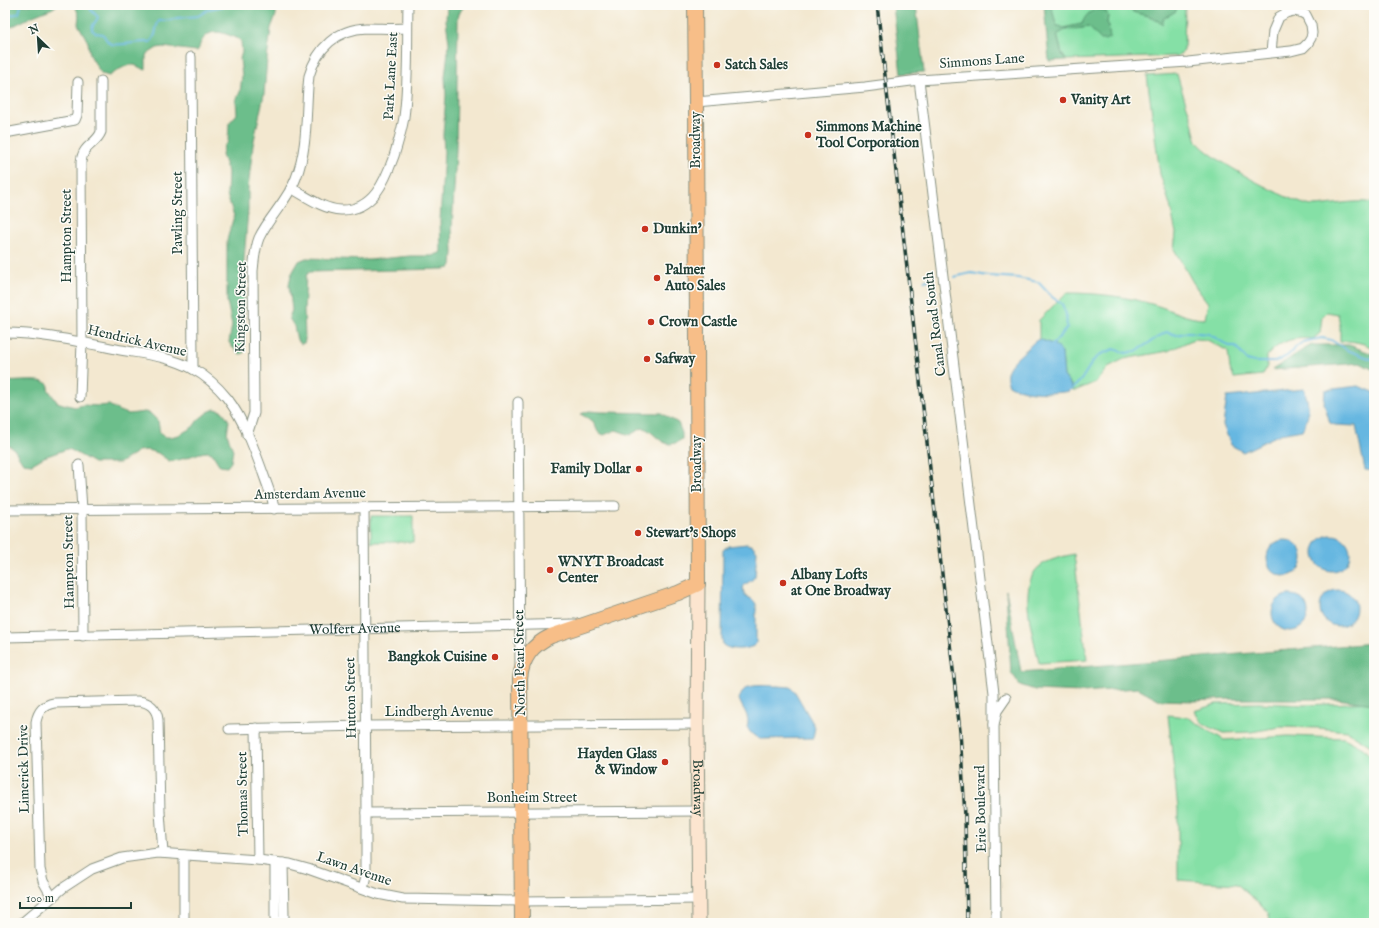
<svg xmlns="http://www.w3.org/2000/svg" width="1379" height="928" font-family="'IM FELL English',serif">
<rect width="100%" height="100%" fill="#fdfcf7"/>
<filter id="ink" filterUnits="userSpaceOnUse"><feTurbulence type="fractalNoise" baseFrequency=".025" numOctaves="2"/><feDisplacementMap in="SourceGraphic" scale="8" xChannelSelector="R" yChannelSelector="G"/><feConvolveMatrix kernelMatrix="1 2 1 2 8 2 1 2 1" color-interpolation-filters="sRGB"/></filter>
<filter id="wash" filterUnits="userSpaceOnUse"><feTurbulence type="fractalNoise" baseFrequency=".012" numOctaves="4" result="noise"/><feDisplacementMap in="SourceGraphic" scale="16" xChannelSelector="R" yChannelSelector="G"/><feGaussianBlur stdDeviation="0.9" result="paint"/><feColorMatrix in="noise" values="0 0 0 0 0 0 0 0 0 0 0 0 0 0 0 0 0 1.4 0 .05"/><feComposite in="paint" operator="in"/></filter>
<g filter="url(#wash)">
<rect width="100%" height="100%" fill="#f3e8d0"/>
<path fill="#85e0a6" stroke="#528e6d" d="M 1051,5 L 1129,5 L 1133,12 L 1152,17 L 1162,24 L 1164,18 L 1176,11 L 1177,5 L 1185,5 L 1184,51 L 1177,56 L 1066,60 L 1062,54 L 1057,34 L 1065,30 L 1090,27 L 1101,40 L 1109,29 L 1107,23 L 1108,16 L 1084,20 L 1082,24 L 1064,28 L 1056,25 Z
M 1177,74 C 1181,89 1186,103 1191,118 C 1193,125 1194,134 1197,141 C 1204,156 1296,206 1313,206 C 1327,206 1364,198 1374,204 L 1374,349 C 1364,342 1352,341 1340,341 L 1340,325 L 1338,314 L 1327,312 L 1322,317 L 1320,333 L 1313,339 C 1293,337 1281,340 1267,356 L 1267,366 L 1263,375 L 1234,378 L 1230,369 L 1228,351 L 1207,340 L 1194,339 L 1168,351 L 1124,359 L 1108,367 L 1096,382 L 1077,390 L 1072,390 L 1072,386 L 1064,376 L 1062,353 L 1059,348 L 1053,344 L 1039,339 L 1039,320 L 1066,293 C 1096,293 1125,296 1155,305 C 1172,310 1187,319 1205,319 L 1208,303 L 1195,286 L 1174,249 L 1176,233 L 1170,205 L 1160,174 L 1147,76 Z
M 371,516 L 413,516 L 413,542 L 371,542 Z
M 1074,554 L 1087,660 L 1039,663 C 1034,638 1016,584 1040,566 C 1050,559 1062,557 1074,554 Z
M 1374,702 L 1374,750 L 1371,746 L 1347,731 L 1318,728 L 1280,727 L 1251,732 L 1223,733 L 1203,724 L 1194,711 L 1216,704 L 1258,703 L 1305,705 Z
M 1168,715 L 1187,717 L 1224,740 L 1288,736 L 1344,738 L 1363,748 L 1374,761 L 1374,923 L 1268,923 L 1269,913 L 1237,884 L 1178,880 L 1178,809 Z"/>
<path fill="#6cbe8b" stroke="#467e60" d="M 5,5 L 57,5 L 53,8 L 33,16 L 5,30 Z
M 75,5 L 276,5 L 276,15 L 271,28 L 267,59 L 264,94 L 253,145 L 248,189 L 248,210 L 244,260 L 244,353 L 240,354 L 232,347 L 229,342 L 232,325 L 227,301 L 227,240 L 234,216 L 227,195 L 228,172 L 222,155 L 224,146 L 228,142 L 229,123 L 237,114 L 236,100 L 240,92 L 242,76 L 240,59 L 242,52 L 241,41 C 237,37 231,36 226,34 C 215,30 207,32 201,42 C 199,45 200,48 197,51 L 163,47 L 157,48 L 146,55 L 146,70 C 142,69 138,66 134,65 C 125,64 116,72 109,76 L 102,74 L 99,70 L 90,55 L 88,42 L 78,24 L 79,16 Z
M 447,5 L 465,5 L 459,13 L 458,19 L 456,150 L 452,229 L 453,252 L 452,265 L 450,268 L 444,269 L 309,272 L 306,276 L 304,311 L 305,340 L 304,343 L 301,344 L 297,340 L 294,326 L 289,318 L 292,310 L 289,285 L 291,275 L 299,261 L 306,258 L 369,260 L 410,256 L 432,256 L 440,253 L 441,251 L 440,221 L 444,152 L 443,135 L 446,95 L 445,77 L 449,43 L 446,20 Z
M 893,5 L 916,5 L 924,72 L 901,74 Z
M 1044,5 L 1051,5 L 1056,25 L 1064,28 L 1082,24 C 1086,13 1093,8 1105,10 L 1108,16 L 1107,23 L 1110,37 L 1105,40 L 1101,40 L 1089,27 L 1065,30 L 1057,35 L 1062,54 L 1066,60 L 1049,61 Z
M 1130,5 L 1177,5 L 1176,11 L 1164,18 L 1162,24 L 1152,17 L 1133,12 Z
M 1312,345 L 1349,345 L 1373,354 L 1374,355 L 1374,370 L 1360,363 L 1272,370 L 1301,351 Z
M 5,381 C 16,383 42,377 49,385 L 48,389 L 57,402 L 63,404 L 75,407 L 83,405 L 99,406 L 109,405 L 119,411 L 129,414 L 145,412 L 151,414 L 158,421 L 160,434 L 166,437 L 170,437 L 179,435 L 193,427 L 198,420 L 208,412 L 215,409 L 222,411 L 226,416 L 229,421 L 227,434 L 233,450 L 231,462 L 227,467 L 220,466 L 212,453 C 203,448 183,462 169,461 L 158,453 L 147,450 L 138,451 L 120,463 L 94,463 L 71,450 L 67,449 L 44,457 L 32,464 L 23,463 L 14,449 L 5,443 Z
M 589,411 L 601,412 L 661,413 L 678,423 L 682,433 L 682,439 C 664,453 657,433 644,428 L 640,429 L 630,435 L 616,430 L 604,435 L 598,432 L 593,421 L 582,415 L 581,414 Z
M 1006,590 L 1021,672 L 1374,643 L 1374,704 L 1337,699 L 1231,699 L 1193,701 L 1160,700 L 1138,688 L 1082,692 L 1035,690 L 1020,685 L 1011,672 Z"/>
<path fill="#66b7e1" stroke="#427a8a" d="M 1039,339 L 1053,344 L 1059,348 L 1062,353 L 1064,376 L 1072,387 L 1070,391 C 1056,394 1022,394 1009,385 C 1001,369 1016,359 1027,349 C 1031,345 1033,342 1039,339 Z
M 1358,386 L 1374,392 L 1374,471 L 1365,470 L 1356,426 L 1335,425 L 1330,423 L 1324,403 L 1325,390 Z
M 1304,389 C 1309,405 1311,414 1302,430 L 1280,434 L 1243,452 L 1231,445 L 1223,425 L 1227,397 Z
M1314 553a18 18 0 1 1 36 0a18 18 0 1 1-36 0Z
M1267 558a18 18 0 1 1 36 0a18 18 0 1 1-36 0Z
M 747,544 L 753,546 L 757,551 L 755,576 C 750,585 739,582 745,595 L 753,600 L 756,604 L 756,643 L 755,645 C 748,650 730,651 723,645 L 722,638 L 723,550 L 728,546 Z
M1320 608a18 18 0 1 1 36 0a18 18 0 1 1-36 0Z
M1272 613a18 18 0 1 1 36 0a18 18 0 1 1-36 0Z
M 778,686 L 790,687 L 794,690 L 815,727 L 813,738 L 760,739 L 750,732 L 747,727 C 751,716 742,709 739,699 C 741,695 743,690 746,688 C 755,684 769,686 778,686 Z"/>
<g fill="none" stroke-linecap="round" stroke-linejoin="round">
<path stroke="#66b7e1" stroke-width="2" d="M 90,5 L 91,10 L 98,17 C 97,22 91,24 92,30 L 96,33 L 103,34 C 105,37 107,42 111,44 C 118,46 140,41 150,42 C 158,36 154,28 159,21 L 171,20 L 177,18 L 198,16 L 209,9 L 229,5
M 5,19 L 9,16 L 19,13 L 21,5
M 954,277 L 971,273 L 988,276 L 1018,278 L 1038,282 L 1052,297 L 1062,304 L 1066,314 L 1067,328 L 1053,344
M 924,281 L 932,279
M 1072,389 L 1081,380 L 1093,361 L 1101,354 L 1114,349 L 1126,353 L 1136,351 L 1166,332 L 1177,335 L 1188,332 L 1209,334 L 1229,346 L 1235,346 L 1247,360 L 1254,362 L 1275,362 L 1287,356 L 1296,347 L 1303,342 L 1322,338 L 1331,340 L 1347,350 L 1374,360"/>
</g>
</g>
<g filter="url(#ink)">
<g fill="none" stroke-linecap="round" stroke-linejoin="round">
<defs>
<g id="street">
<path d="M 191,57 L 193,369"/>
<path d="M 919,80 L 994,693 L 994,725"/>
<path d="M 696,102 L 865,87 L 919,80 L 1188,62 L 1271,53 L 1291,51 L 1303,48 L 1308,43 L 1311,38 L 1312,33 L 1311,25 L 1306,15 L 1302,13 L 1294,11 L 1286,13 L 1279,17 L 1273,31 L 1271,53"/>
<path d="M 5,133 L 75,120 L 77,115 L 78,82"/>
<path d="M 291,188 C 307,197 323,209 341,210 C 373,211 385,181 394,156 C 398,143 402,130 404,117 C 409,80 407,42 408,5"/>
<path d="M 5,333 C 42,333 80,342 116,349 C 141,354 170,356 193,369 C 206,376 218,387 227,398 C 248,425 260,466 272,498 L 274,509"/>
<path d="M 80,397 L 82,342 L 81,162 C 83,144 96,145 101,132 L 101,81"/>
<path d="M 518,402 L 520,665"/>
<path d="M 247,435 L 254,413 L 253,271 C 254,260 255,248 259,238 C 269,217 288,200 296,178 C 309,145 305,110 309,76 C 317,48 337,29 367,28 C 381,28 394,29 407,28"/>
<path d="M 79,465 L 82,509 L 83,636"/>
<path d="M 5,510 L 615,506"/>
<path id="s1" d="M 5,637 L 575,624"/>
<path d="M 256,728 L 258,860"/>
<path d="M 229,729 L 365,726 L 697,724"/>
<path d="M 366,813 L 698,811"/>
<path d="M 184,855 L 184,923"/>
<path d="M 275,862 L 275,918 L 277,923"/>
<path d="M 363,888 L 366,876 L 366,813 L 364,507"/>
<path d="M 52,897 L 43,881 L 40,869 L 36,722 C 38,711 43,705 54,703 L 138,701 C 150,702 157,709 158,720 L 160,812 L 163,853"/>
<path d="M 22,923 L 63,888 L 92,869 L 122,858 L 158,853 L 258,860 L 290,864 L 308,869 L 378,894 L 403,899 L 522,901 L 699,899"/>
<path d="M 282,923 L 284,917 L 283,863"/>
<path d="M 996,923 L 994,725 L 997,711 L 1006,698"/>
</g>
<g id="secondary">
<path id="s2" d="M 698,584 L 697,724 L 699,923"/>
</g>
<path id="primary" d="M 522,923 L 520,679 C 522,658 532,645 551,636 L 678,593 L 698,584 L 696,102 L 695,5"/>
</defs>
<use href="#street" stroke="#899282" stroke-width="11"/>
<use href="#secondary" stroke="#899282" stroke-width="15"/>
<use href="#primary" stroke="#899282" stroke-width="16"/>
<use href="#street" stroke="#fff" stroke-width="9"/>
<use href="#secondary" stroke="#fce5cf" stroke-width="13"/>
<use href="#primary" stroke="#f7be88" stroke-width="14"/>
<defs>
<path id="rail" d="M 877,5 L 960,731 L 965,816 L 967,923"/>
</defs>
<use href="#rail" stroke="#1f3d34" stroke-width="3.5"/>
<use href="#rail" stroke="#fdfcf7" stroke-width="2" stroke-dasharray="6" stroke-linecap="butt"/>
</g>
</g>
<g fill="#c8321e" stroke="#fdfcf7" stroke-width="1.5">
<circle cx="717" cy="65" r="4"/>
<circle cx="1063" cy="100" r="4"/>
<circle cx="808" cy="135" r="4"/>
<circle cx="645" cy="229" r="4"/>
<circle cx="657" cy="278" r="4"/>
<circle cx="651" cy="322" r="4"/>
<circle cx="647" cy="359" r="4"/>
<circle cx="639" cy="469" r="4"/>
<circle cx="638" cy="533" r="4"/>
<circle cx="550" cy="570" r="4"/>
<circle cx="783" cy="583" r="4"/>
<circle cx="495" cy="657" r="4"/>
<circle cx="665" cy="762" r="4"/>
</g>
<g text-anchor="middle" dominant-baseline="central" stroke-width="3" stroke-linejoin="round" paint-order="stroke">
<g font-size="14" fill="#1f3d34" stroke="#fdfcf7">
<text transform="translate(982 61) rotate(-4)">Simmons Lane</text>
<text transform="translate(391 76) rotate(-87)">Park Lane East</text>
<text transform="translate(696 140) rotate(-90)">Broadway</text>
<text transform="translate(178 213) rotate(-90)">Pawling Street</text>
<text transform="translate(67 236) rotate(-90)">Hampton Street</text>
<text transform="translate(241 307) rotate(-89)">Kingston Street</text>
<text transform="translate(935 324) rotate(-97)">Canal Road South</text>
<text transform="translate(137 341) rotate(13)">Hendrick Avenue</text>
<text transform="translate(697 464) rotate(-90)">Broadway</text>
<text transform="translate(310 494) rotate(-1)">Amsterdam Avenue</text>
<text transform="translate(69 562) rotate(-91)">Hampton Street</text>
<text stroke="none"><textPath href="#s1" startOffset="350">Wolfert Avenue</textPath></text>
<text transform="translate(520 663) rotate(-91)">North Pearl Street</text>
<text transform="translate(351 698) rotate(-91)">Hutton Street</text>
<text x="439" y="712">Lindbergh Avenue</text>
<text transform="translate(24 769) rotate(-91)">Limerick Drive</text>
<text stroke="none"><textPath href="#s2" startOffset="204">Broadway</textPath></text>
<text transform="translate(243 794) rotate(-91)">Thomas Street</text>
<text x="532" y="798">Bonheim Street</text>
<text transform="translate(981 809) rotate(-91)">Erie Boulevard</text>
<text transform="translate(354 869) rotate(19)">Lawn Avenue</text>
</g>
<g font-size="14" font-weight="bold" fill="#1f3d34" stroke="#fdfcf7" text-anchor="start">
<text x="725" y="65">Satch Sales</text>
<text x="1071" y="100">Vanity Art</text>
<text x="816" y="127">Simmons Machine<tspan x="816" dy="16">Tool Corporation</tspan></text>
<text x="653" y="229">Dunkin'</text>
<text x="665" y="270">Palmer<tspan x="665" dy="16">Auto Sales</tspan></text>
<text x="659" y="322">Crown Castle</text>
<text x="655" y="359">Safway</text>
<text x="631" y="469" text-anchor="end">Family Dollar</text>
<text x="646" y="533">Stewart's Shops</text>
<text x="558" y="562">WNYT Broadcast<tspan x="558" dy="16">Center</tspan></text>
<text x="791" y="575">Albany Lofts<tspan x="791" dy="16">at One Broadway</tspan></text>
<text x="487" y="657" text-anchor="end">Bangkok Cuisine</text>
<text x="657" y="754" text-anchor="end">Hayden Glass<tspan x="657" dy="16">&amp; Window</tspan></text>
</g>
</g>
<rect width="1379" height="928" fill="none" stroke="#fdfcf7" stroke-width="20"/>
<g transform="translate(38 38) rotate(335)" stroke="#fdfcf7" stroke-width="3" paint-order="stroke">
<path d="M0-3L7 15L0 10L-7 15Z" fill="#1f3d34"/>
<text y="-6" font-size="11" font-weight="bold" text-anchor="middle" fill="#1f3d34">N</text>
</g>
<path d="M20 902v6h111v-6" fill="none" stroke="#1f3d34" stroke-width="2"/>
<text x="26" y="902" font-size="12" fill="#1f3d34" stroke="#fdfcf7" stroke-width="3" paint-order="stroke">100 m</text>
</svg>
